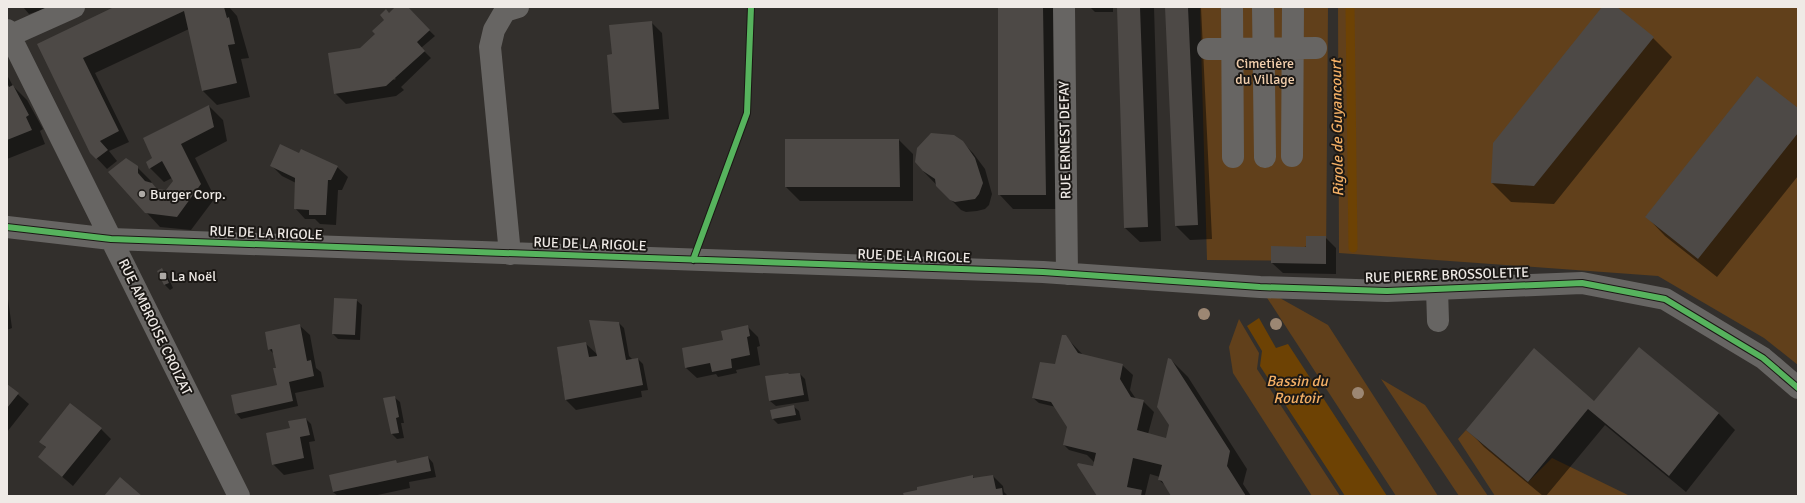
<svg xmlns="http://www.w3.org/2000/svg" width="1805" height="503" font-family="Signika,sans-serif">
<rect width="100%" height="100%" fill="#322f2c"/>
<path fill="#61401b" d="M 1200,7 L 1328,7 L 1326,261 L 1207,260 Z
M 1338,7 L 1798,7 L 1798,365 L 1764,338 L 1658,276 L 1339,253 Z
M 1260,287 L 1328,325 L 1438,496 L 1396,496 Z
M 1239,319 L 1259,353 L 1257,369 L 1340,496 L 1312,496 L 1233,373 L 1229,347 Z
M 1381,379 L 1425,405 L 1488,496 L 1459,496 Z
M 1466,430 L 1528,482 L 1552,458 L 1630,496 L 1495,496 L 1458,439 Z"/>
<path fill="#6d4204" d="M 1259,318 L 1276,348 L 1288,344 L 1387,496 L 1345,496 L 1260,366 L 1262,351 L 1247,326 Z"/>
<path fill="#0007" fill-rule="evenodd" d="M 23,7 L 51,7 L 29,14 Z
M 116,7 L 229,7 L 237,16 L 249,58 L 241,59 L 250,97 L 217,105 L 203,91 L 189,29 L 95,73 L 129,142 L 109,151 L 117,161 L 107,169 L 91,152 L 39,45 Z
M 396,7 L 405,7 L 435,36 L 421,48 L 431,58 L 401,87 L 404,90 L 396,96 L 346,104 L 335,93 L 361,49 L 377,34 L 389,14 ZM 389,75 L 392,75 L 396,79 L 394,80 Z
M 999,7 L 1057,7 L 1059,209 L 1013,209 L 999,194 Z
M 1090,7 L 1113,7 L 1113,12 L 1095,12 Z
M 1118,7 L 1154,7 L 1161,241 L 1140,242 L 1125,228 Z
M 1166,7 L 1201,7 L 1212,239 L 1190,240 L 1176,226 Z
M 1603,7 L 1615,7 L 1653,38 L 1672,57 L 1554,204 L 1511,202 L 1492,183 Z
M 651,22 L 662,33 L 669,119 L 623,123 L 613,113 L 613,55 Z
M 7,75 L 13,86 L 27,100 L 43,129 L 40,131 L 45,144 L 7,159 Z
M 209,106 L 223,120 L 227,141 L 195,158 L 215,198 L 191,230 L 160,227 L 110,173 L 137,167 L 151,181 L 152,184 L 158,190 L 167,191 L 174,181 L 172,178 L 164,182 L 150,168 L 154,158 Z
M 1798,109 L 1798,176 L 1717,277 L 1665,236 L 1646,216 Z
M 899,140 L 913,154 L 913,201 L 800,201 L 786,187 Z
M 962,142 L 973,153 L 985,169 L 992,194 L 989,205 L 985,209 L 977,211 L 966,212 L 961,210 L 923,171 Z
M 300,154 L 337,167 L 348,177 L 342,190 L 338,190 L 336,225 L 320,224 L 315,219 L 305,219 L 295,208 L 296,183 L 282,176 L 272,166 Z
M 1325,237 L 1336,248 L 1336,274 L 1283,273 L 1272,263 Z
M 162,270 L 167,275 L 173,288 L 170,290 L 165,285 Z
M 7,292 L 12,328 L 7,330 Z
M 334,299 L 356,300 L 362,305 L 360,340 L 338,339 L 333,334 Z
M 619,323 L 624,328 L 629,356 L 633,360 L 638,359 L 643,364 L 648,390 L 641,391 L 642,397 L 576,410 L 566,400 L 561,374 L 585,343 L 598,355 Z
M 299,325 L 310,335 L 316,368 L 321,372 L 324,387 L 295,393 L 298,406 L 241,419 L 236,413 L 278,385 L 277,368 L 274,354 L 269,349 Z
M 748,327 L 758,337 L 760,346 L 757,347 L 760,365 L 736,370 L 737,373 L 718,377 L 716,374 L 697,378 L 686,368 Z
M 1065,336 L 1084,356 L 1122,365 L 1133,375 L 1130,390 L 1136,399 L 1143,401 L 1154,412 L 1148,434 L 1167,439 L 1170,425 L 1171,360 L 1188,377 L 1247,469 L 1243,484 L 1251,496 L 1172,496 L 1167,487 L 1159,480 L 1160,477 L 1150,474 L 1145,495 L 1147,496 L 1098,496 L 1094,467 L 1095,463 L 1087,455 L 1069,450 L 1064,445 L 1068,427 L 1056,407 L 1039,403 L 1033,398 L 1056,366 Z
M 1639,348 L 1719,414 L 1735,430 L 1686,492 L 1605,425 L 1546,496 L 1543,496 L 1484,447 L 1468,430 L 1594,402 Z
M 800,374 L 805,379 L 809,401 L 776,406 L 770,401 Z
M 7,385 L 29,404 L 7,432 Z
M 394,397 L 400,402 L 404,423 L 401,423 L 404,438 L 397,439 L 392,434 Z
M 793,406 L 799,411 L 801,420 L 778,424 L 773,419 Z
M 306,419 L 311,424 L 315,441 L 309,442 L 314,469 L 284,475 L 273,464 L 292,428 Z
M 101,429 L 111,439 L 73,486 L 39,457 L 46,448 L 41,442 Z
M 428,457 L 433,463 L 436,477 L 409,482 L 410,488 L 373,496 L 338,496 L 333,492 L 396,462 L 398,464 Z
M 993,476 L 1003,486 L 1004,492 L 1008,496 L 905,496 L 973,477 L 975,479 Z"/>
<g fill="none" stroke-linecap="round" stroke-linejoin="round">
<path stroke="#6d4204" stroke-width="9" d="M 1350,7 L 1353,248"/>
</g>
<path fill="#4d4946" d="M 114,7 L 224,7 L 227,18 L 229,17 L 235,44 L 228,45 L 237,83 L 202,91 L 184,11 L 83,58 L 119,131 L 100,141 L 108,150 L 96,159 L 90,153 L 37,44 Z
M 395,7 L 408,7 L 430,30 L 417,42 L 425,51 L 386,86 L 334,94 L 328,53 L 360,48 L 375,34 L 372,31 L 384,20 L 380,15 L 386,9 L 389,13 Z
M 998,7 L 1043,7 L 1046,195 L 998,195 Z
M 1117,7 L 1140,7 L 1148,227 L 1124,228 Z
M 1165,7 L 1188,7 L 1198,225 L 1175,226 Z
M 1602,7 L 1617,7 L 1654,37 L 1534,186 L 1491,183 L 1493,143 Z
M 652,21 L 659,109 L 612,113 L 607,55 L 612,54 L 609,25 Z
M 1757,76 L 1798,108 L 1798,133 L 1698,259 L 1645,217 Z
M 7,83 L 9,87 L 13,85 L 29,115 L 26,117 L 32,130 L 7,140 Z
M 209,105 L 214,127 L 181,144 L 201,184 L 177,217 L 145,213 L 108,172 L 126,158 L 138,166 L 138,173 L 145,181 L 152,183 L 157,189 L 166,190 L 173,181 L 162,161 L 149,169 L 146,162 L 152,158 L 143,138 Z
M 931,133 L 954,135 L 963,141 L 975,158 L 983,183 L 979,194 L 975,199 L 955,202 L 950,200 L 936,186 L 935,179 L 923,171 L 915,162 L 917,148 Z
M 785,139 L 899,139 L 900,187 L 785,187 Z
M 280,144 L 299,153 L 301,149 L 338,166 L 331,180 L 328,180 L 326,215 L 309,215 L 309,210 L 294,209 L 295,178 L 270,166 Z
M 1306,236 L 1326,236 L 1326,264 L 1271,263 L 1271,246 L 1306,247 Z
M 162,268 L 169,283 L 164,285 L 157,271 Z
M 334,298 L 357,299 L 355,335 L 332,334 Z
M 589,320 L 619,322 L 626,360 L 638,358 L 643,385 L 565,400 L 557,347 L 586,342 L 589,357 L 597,356 Z
M 300,324 L 307,361 L 311,360 L 314,376 L 289,382 L 293,401 L 235,414 L 231,395 L 277,385 L 273,368 L 276,368 L 272,349 L 268,350 L 265,332 Z
M 748,325 L 750,336 L 747,337 L 750,355 L 731,359 L 732,368 L 712,372 L 710,363 L 685,368 L 682,348 L 723,340 L 721,331 Z
M 1062,335 L 1066,335 L 1078,353 L 1123,364 L 1120,379 L 1131,397 L 1144,400 L 1137,430 L 1166,438 L 1169,425 L 1157,407 L 1168,358 L 1171,359 L 1230,451 L 1227,466 L 1246,496 L 1171,496 L 1162,481 L 1158,480 L 1162,465 L 1133,458 L 1127,487 L 1142,490 L 1141,496 L 1097,496 L 1077,465 L 1078,463 L 1093,466 L 1096,453 L 1063,445 L 1067,427 L 1051,402 L 1032,398 L 1040,362 L 1055,364 Z
M 1639,347 L 1719,413 L 1669,476 L 1588,409 L 1528,482 L 1466,430 L 1534,348 L 1594,401 Z
M 788,373 L 789,374 L 800,373 L 804,395 L 769,401 L 765,376 Z
M 7,384 L 19,393 L 7,408 Z
M 395,396 L 399,417 L 396,418 L 399,433 L 391,434 L 383,398 Z
M 70,403 L 102,428 L 62,477 L 38,457 L 46,447 L 39,442 Z
M 794,405 L 796,415 L 772,419 L 770,410 Z
M 306,418 L 310,435 L 300,437 L 304,458 L 272,465 L 266,433 L 290,428 L 288,421 Z
M 428,456 L 431,471 L 333,492 L 329,475 L 396,460 L 397,463 Z
M 973,475 L 973,478 L 993,475 L 996,489 L 1002,488 L 1003,496 L 904,496 L 903,493 L 917,490 L 917,487 Z
M 120,477 L 142,496 L 104,496 Z"/>
<g fill="none" stroke-linecap="round" stroke-linejoin="round">
<path stroke="#676563" stroke-width="22" d="M 1064,7 L 1067,274
M 1232,7 L 1233,157
M 1263,7 L 1265,157
M 7,30 L 239,496
M 7,37 L 74,7
M 1208,49 L 1316,48
M 1292,156 L 1293,7
M 7,227 L 111,239 L 1043,272 L 1260,287 L 1387,291 L 1582,283 L 1665,299 L 1763,358 L 1798,388
M 510,254 L 490,47 L 494,30 L 505,11 L 518,7
M 1437,289 L 1438,321"/>
<defs>
<path id="cycleway" d="M 7,227 L 111,239 L 1043,272 L 1260,287 L 1387,291 L 1582,283 L 1665,299 L 1763,358 L 1798,388
M 693,260 L 747,113 L 751,7"/>
</defs>
<use href="#cycleway" stroke="#1b1815" stroke-width="8"/>
<use href="#cycleway" stroke="#56b35d" stroke-width="6"/>
</g>
<g fill="#9c8773">
<circle cx="1204" cy="314" r="6"/>
<circle cx="1276" cy="324" r="6"/>
<circle cx="1358" cy="393" r="6"/>
</g>
<g fill="#ada9a5" stroke="#1b1815" stroke-width="1.5">
<circle cx="142" cy="194" r="4"/>
<rect x="159" y="272" width="8" height="8" rx="2"/>
</g>
<g text-anchor="middle" dominant-baseline="central" stroke-width="4" stroke-linejoin="round" paint-order="stroke">
<g font-size="14" fill="#f2cfad" stroke="#1b1815">
<text x="1265" y="63">Cimetière<tspan x="1265" dy="16">du Village</tspan></text>
</g>
<g font-size="14" fill="#efeae6" stroke="#1b1815">
<text transform="translate(1065 140) rotate(-91)">RUE ERNEST DEFAY</text>
<text transform="translate(266 233) rotate(2)">RUE DE LA RIGOLE</text>
<text transform="translate(590 244) rotate(2)">RUE DE LA RIGOLE</text>
<text transform="translate(914 256) rotate(2)">RUE DE LA RIGOLE</text>
<text transform="translate(1447 275) rotate(-2)">RUE PIERRE BROSSOLETTE</text>
<text transform="translate(155 327) rotate(64)">RUE AMBROISE CROIZAT</text>
</g>
<g font-size="14" fill="#efeae6" stroke="#1b1815" text-anchor="start">
<text x="150" y="194">Burger Corp.</text>
<text x="171" y="276">La Noël</text>
</g>
<g font-size="15" font-style="italic" fill="#f3af65" stroke="#1b1815">
<text transform="translate(1337 128) rotate(-91)">Rigole de Guyancourt</text>
<text x="1297" y="381">Bassin du<tspan x="1297" dy="17">Routoir</tspan></text>
</g>
</g>
<rect width="1805" height="503" fill="none" stroke="#efeae6" stroke-width="16"/>
</svg>
